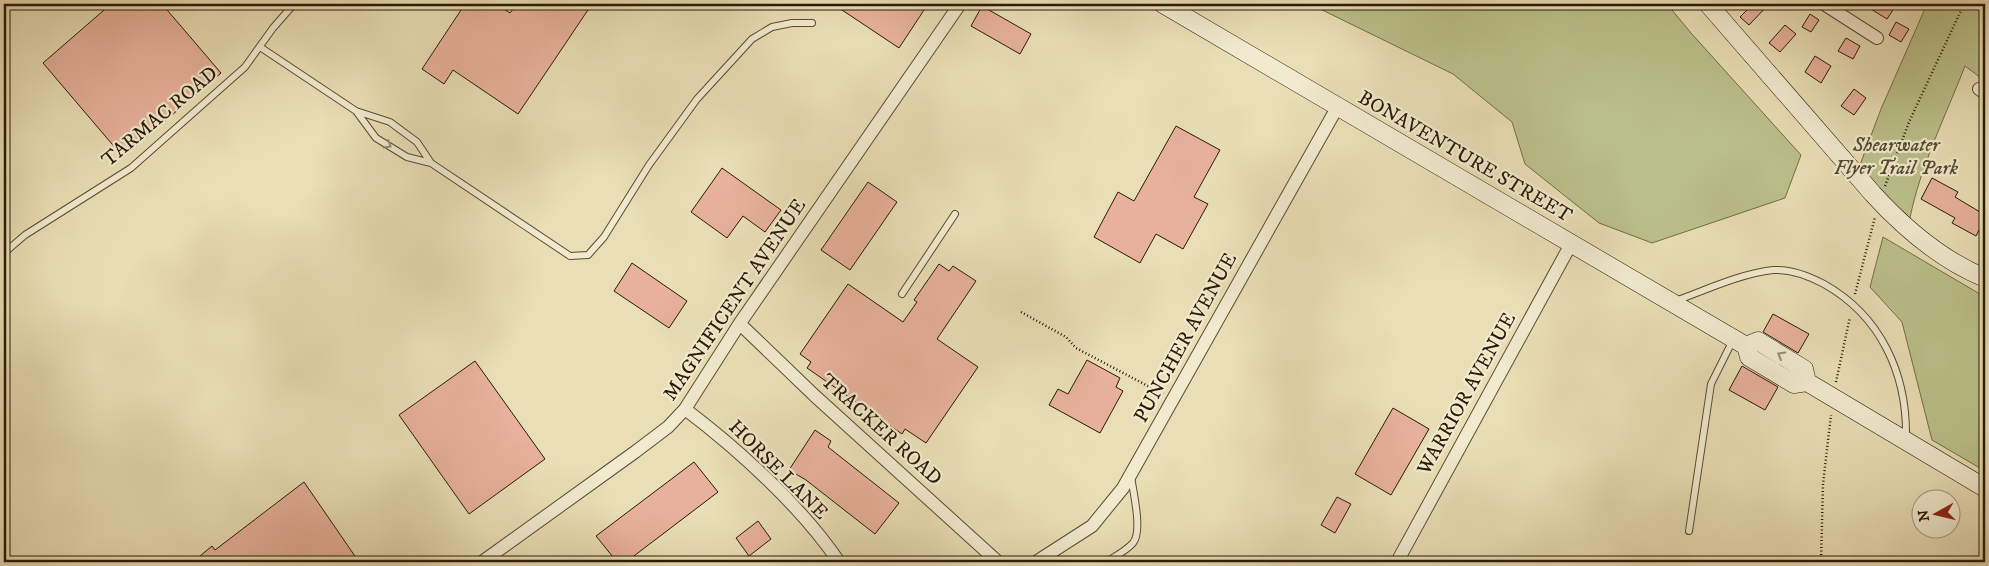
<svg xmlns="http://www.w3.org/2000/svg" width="1989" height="566" font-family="'IM FELL DW Pica',serif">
<rect width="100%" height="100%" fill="#e9deb5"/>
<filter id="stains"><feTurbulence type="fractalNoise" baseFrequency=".004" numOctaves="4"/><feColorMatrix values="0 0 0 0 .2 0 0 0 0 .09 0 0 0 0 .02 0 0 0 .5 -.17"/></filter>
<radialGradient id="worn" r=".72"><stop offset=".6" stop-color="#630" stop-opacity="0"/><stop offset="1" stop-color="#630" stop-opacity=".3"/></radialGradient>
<path fill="#bbc08b" stroke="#726d48" d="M 1310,4 L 1667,4 L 1691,33 L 1801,155 L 1785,198 L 1652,243 L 1599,223 L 1525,164 L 1512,122 L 1453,74 Z
M 1927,4 L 1985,4 L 1985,66 L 1981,78 L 1965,66 C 1946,115 1920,167 1910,218 L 1858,170 L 1881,109 Z
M 1883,237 L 1985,297 L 1985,471 L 1932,440 L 1902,322 L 1870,287 Z"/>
<path fill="#e7b19b" stroke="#291a05" d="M 111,4 L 162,4 L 221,73 L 123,157 L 43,63 Z
M 465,4 L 497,4 L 510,13 L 517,4 L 592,4 L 518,114 L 453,70 L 444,84 L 422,69 Z
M 833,4 L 928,4 L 899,48 Z
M 1753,4 L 1769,4 L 1749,25 L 1740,17 Z
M 1863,4 L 1897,4 L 1887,19 Z
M 982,6 L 1031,34 L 1020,54 L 971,26 Z
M 1810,14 L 1819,20 L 1811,32 L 1802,27 Z
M 1896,22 L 1909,29 L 1901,42 L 1889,35 Z
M 1785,25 L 1796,34 L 1780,52 L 1769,43 Z
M 1846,38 L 1860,46 L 1853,59 L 1838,51 Z
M 1815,56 L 1831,66 L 1821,83 L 1805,72 Z
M 1854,89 L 1866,98 L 1854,115 L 1841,106 Z
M 1176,126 L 1220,150 L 1194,197 L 1208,204 L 1183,249 L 1156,234 L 1140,263 L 1094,237 L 1118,192 L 1134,201 Z
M 722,168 L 781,210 L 765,232 L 743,216 L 727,238 L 691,212 Z
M 1932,178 L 1958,192 L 1955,197 L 1985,215 L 1985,219 L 1976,236 L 1952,223 L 1955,218 L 1921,199 Z
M 868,182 L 897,202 L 850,270 L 821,250 Z
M 632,263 L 687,301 L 669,328 L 614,291 Z
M 939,264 L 949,271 L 953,266 L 976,281 L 937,339 L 978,367 L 926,443 L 905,429 L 902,434 L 807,368 L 811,362 L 800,354 L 848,284 L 903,322 L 917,302 L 914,300 Z
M 1773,314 L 1809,334 L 1798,353 L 1763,332 Z
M 1087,360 L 1120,378 L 1116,387 L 1123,391 L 1100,433 L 1049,405 L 1058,389 L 1068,394 Z
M 475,361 L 545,459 L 469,514 L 399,415 Z
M 1742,366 L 1778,387 L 1765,410 L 1729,390 Z
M 1393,408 L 1429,429 L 1391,495 L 1355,474 Z
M 815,430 L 831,441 L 828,447 L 899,503 L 875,534 L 806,480 L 789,470 Z
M 694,462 L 718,492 L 626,562 L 617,562 L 596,536 Z
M 304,482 L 359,562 L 193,562 L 212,546 L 215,550 Z
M 1337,497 L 1351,504 L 1335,533 L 1321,525 Z
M 758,521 L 771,539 L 749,556 L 736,538 Z"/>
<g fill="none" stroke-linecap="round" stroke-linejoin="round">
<defs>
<path id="lane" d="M 260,47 L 356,111 L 390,122 L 417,142 L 431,163
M 356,111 L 376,138 L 407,157 L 431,163 L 570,256 L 588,255 L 604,237 L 649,165 L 697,99 L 752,39 L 772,27 L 792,23 L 812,23
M 4,253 L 25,235 L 131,168 L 245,67 L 273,28 L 294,4
M 902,294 L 955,214
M 1675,301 C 1706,290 1739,274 1773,270 C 1791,269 1809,276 1824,284 C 1881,316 1907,374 1906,437
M 1689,531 L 1711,384 L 1733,340
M 1106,562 C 1114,557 1126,551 1133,543 C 1143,531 1133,492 1131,476"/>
<path id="street" d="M 1824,4 L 1877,38
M 1979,89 L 1985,93
M 740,324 L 815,396 L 998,562
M 685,409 C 739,450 801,506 839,562
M 482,562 L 635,452 L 668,427 L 685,409 L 740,323 L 960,4
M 1036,562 L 1092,526 L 1123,488 L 1338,106
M 1397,562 L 1571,244"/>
<path id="secondary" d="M 1163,4 L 1746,346 L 1749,357 L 1794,384 L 1807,382 L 1985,488
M 1708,4 L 1873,194 C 1905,229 1941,260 1985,278
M 1746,346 L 1758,341 L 1804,369 L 1807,382"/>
</defs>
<use href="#lane" stroke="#594b31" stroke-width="8"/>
<use href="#street" stroke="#594b31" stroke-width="14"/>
<use href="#secondary" stroke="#291a05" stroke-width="19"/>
<path stroke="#291a05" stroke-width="2.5" stroke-dasharray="1 2.5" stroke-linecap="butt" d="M 1950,4 L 1961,9
M 1885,186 L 1909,122 L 1964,4
M 1855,294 L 1875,217
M 1021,312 L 1066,337 L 1076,348 L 1163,394
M 1836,382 L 1850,317
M 1821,562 L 1823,484 L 1831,415"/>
<use href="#lane" stroke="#f1eacf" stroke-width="6"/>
<use href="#street" stroke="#f1eacf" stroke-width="12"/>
<use href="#secondary" stroke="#f1eacf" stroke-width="18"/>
</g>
<defs><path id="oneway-chevron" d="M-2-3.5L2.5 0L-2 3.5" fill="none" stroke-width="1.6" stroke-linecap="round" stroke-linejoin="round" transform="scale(1.25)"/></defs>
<g stroke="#978c74">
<use href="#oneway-chevron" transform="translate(388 145) rotate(31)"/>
<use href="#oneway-chevron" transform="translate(1781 355) rotate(-149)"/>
</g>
<g text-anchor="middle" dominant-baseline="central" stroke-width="4.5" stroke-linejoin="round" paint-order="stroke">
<g font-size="20" fill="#291a05" stroke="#f1eacf">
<text transform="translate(160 117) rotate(-40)">TARMAC ROAD</text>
<text transform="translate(1465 157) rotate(30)">BONAVENTURE STREET</text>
<text transform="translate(735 300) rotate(-56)">MAGNIFICENT AVENUE</text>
<text transform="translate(1186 338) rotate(-61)">PUNCHER AVENUE</text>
<text transform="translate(1467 394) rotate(-61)">WARRIOR AVENUE</text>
<text transform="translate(881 430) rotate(42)">TRACKER ROAD</text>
<text transform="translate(778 470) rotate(45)">HORSE LANE</text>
</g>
<g font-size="20" font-style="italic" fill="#554c2d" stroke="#f1eacf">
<text x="1896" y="145">Shearwater<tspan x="1896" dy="23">Flyer Trail Park</tspan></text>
</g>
</g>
<rect width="1989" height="566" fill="none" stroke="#e9deb5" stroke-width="20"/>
<rect x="5" y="5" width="1979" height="556" fill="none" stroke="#291a05" stroke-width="2.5"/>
<rect x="10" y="10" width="1969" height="546" fill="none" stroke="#291a05"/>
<g transform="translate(1936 514) rotate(262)"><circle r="24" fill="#f1eacf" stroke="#a1977e"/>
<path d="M0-4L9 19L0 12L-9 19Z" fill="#8f2418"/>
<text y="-8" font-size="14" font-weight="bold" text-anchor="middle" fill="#291a05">N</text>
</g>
<rect width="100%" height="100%" filter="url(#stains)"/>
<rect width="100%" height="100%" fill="url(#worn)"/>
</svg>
